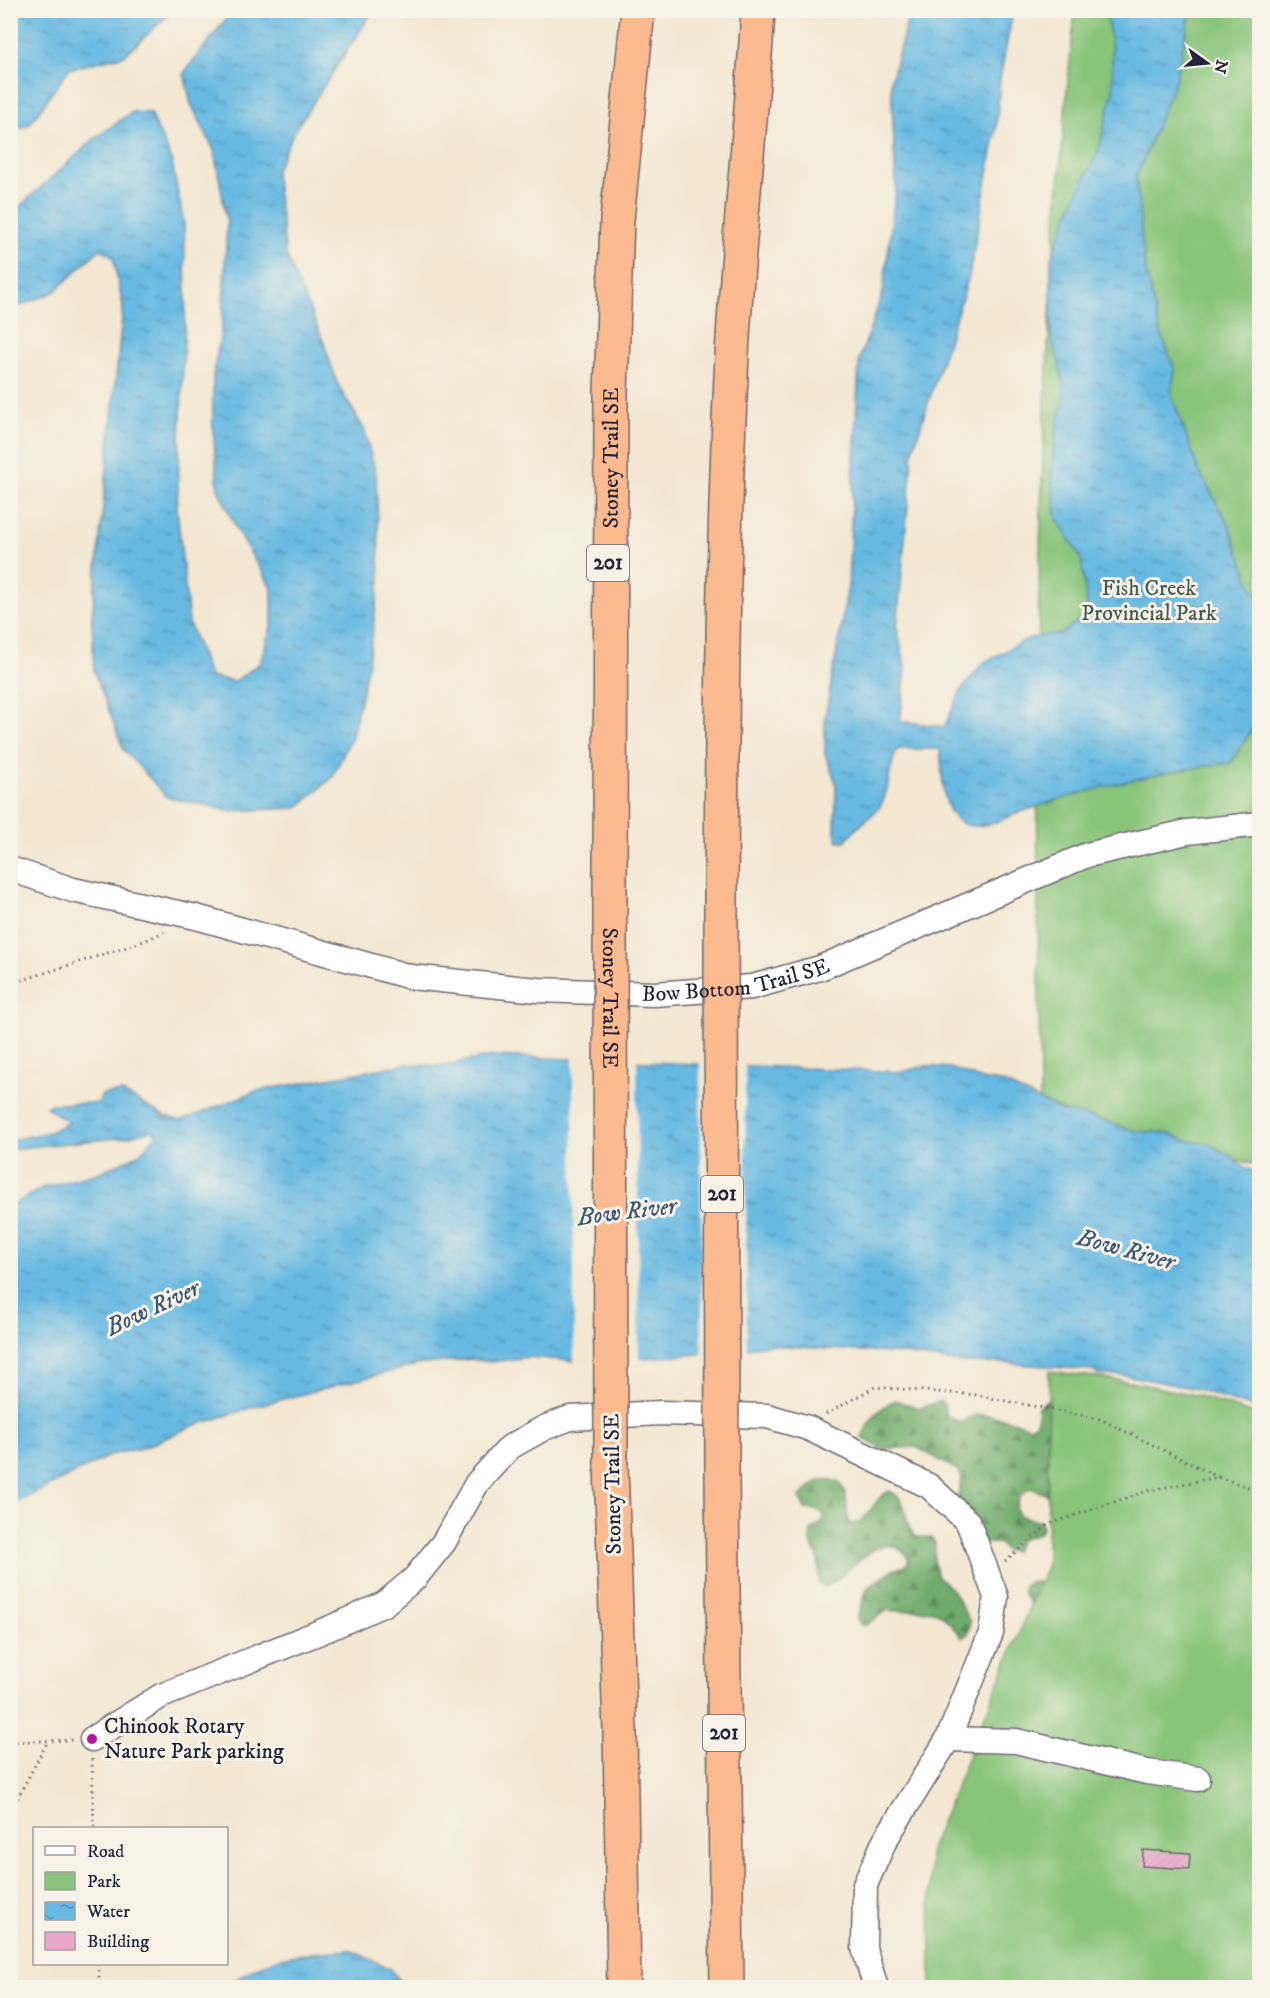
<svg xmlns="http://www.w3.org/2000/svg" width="1270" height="1998" font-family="'IM FELL DW Pica',serif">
<defs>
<pattern id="forest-firs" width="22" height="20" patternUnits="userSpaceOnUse" patternTransform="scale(1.5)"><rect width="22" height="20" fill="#6eaa69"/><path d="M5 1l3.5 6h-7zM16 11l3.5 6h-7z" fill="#5a8a58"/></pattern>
<pattern id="water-ripples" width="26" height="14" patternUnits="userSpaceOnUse" patternTransform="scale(1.5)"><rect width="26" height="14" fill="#67b9e2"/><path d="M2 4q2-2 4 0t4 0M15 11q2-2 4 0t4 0" fill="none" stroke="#5496b8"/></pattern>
<pattern id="building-hatch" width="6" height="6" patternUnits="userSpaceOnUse" patternTransform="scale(1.5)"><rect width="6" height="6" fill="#eaa6c9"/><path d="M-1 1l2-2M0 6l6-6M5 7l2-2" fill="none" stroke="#c88fae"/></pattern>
</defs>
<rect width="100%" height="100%" fill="#f7f3e8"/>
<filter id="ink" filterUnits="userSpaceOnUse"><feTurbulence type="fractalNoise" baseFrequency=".0167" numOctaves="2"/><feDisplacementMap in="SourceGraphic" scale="12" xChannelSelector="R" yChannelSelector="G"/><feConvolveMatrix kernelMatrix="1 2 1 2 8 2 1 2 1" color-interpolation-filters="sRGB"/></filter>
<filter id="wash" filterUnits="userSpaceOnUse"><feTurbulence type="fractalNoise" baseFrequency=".008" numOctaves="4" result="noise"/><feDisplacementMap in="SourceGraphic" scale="24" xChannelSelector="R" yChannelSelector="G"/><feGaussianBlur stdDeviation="1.35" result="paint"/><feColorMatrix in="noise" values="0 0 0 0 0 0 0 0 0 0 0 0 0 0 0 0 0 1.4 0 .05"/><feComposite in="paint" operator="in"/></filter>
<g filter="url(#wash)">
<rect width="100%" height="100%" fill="#f3e7d1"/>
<path fill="url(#forest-firs)" stroke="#486652" stroke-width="1.5" d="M 1051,1397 L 1260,1457 L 1039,1619 L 1023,1593 L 1024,1585 L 1031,1582 L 1038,1582 L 1045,1594 L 1056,1602 L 1050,1496 L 1031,1488 L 1020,1496 L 1016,1508 L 1019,1515 L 1040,1522 L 1042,1528 L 1039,1533 L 1021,1540 L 1014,1551 L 1007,1551 L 998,1543 L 983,1543 L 957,1500 L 962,1478 L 959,1471 L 916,1447 L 882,1449 L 862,1438 C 868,1420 878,1409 895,1400 L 920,1408 L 941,1401 L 945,1406 L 945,1413 L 949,1418 L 962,1422 C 978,1405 1012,1422 1031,1427 L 1037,1421 L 1038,1406 Z
M 820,1480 L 838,1481 C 853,1500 842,1508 851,1524 C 871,1521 872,1499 889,1491 C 911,1500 902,1522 915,1537 L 930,1537 L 935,1543 L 934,1563 L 938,1576 L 953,1591 L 970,1622 L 968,1634 L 962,1637 C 955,1631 949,1621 942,1615 C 929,1605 904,1614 888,1610 L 866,1625 L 860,1625 L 857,1618 L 867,1589 L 892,1570 L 906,1566 L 909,1560 C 886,1521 853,1570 831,1584 L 825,1587 L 819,1584 L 818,1556 C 811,1548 809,1540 811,1530 L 823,1522 L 823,1514 L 818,1510 L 805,1509 L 800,1496 Z"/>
<path fill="#88c479" stroke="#55735a" stroke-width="1.5" d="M 1075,11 L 1259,11 L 1258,1165 L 1108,1129 L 1040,1101 C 1039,955 1036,808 1038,662 C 1040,445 1052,227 1075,11 Z
M 1049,1371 L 1125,1381 L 1200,1396 L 1259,1416 L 1259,1987 L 931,1987 L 930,1850 L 1047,1564 Z"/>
<path fill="url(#water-ripples)" stroke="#446e8e" stroke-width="1.5" d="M 11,10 L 173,10 L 173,11 L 125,55 L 69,69 L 29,125 L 11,131 Z
M 233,10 L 373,11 L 295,130 L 275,172 L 286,255 L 322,338 L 338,385 L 364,429 L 376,474 L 380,579 L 368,664 L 352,736 L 332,778 L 297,808 L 232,811 L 167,797 L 124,750 L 94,671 L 92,617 L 123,307 L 113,256 L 100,249 L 54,292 L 14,308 L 11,318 L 10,215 L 93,140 L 132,112 L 150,113 L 171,158 L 184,224 L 186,295 L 177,509 L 189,623 L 210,677 L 235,681 L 260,663 L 272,623 L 272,588 L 239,534 L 218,489 L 213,429 L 213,375 L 222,326 L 227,223 L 214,150 L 191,104 L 184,73 Z
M 910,11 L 1013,11 L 1000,78 L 996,130 L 969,276 L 913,450 L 897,627 L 906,670 L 900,721 L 944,727 L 962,689 L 983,663 L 1029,638 L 1062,633 L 1088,613 L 1081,558 L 1057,519 L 1051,474 L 1057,426 L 1064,399 L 1062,374 L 1051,336 L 1051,258 L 1075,198 L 1099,149 L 1113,91 L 1112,49 L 1106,10 L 1191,11 L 1176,78 L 1136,178 L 1145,268 L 1160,331 L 1175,370 L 1171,393 L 1198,469 L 1229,525 L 1252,587 L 1259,597 L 1259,718 L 1231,763 C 1162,771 1096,787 1029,809 C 1010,815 985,832 964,824 C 939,814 943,770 940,749 L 898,749 C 887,767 891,787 882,803 C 876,815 854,828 845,841 L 838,841 L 835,831 L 836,783 L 825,754 L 825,718 L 848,586 L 859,361 L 883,292 L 896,188 L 891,80 Z
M 11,412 L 14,501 L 11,615 L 10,615 Z
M 495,1056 L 903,1072 L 925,1066 L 950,1068 L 980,1079 L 1002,1082 L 1061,1111 L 1095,1118 L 1136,1131 L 1167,1133 L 1189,1141 L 1209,1144 L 1229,1155 L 1247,1169 L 1259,1172 L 1259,1410 L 1197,1389 L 1125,1375 L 1099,1375 L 1091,1370 L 1008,1363 L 961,1363 L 904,1354 L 770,1345 L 689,1355 L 582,1362 L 530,1357 L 491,1362 L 470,1359 L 416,1365 L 260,1405 L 193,1426 L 145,1447 L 111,1455 L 11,1505 L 10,1207 L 42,1188 L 98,1173 L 138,1155 L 157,1135 L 152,1130 L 126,1137 L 11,1149 L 11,1140 L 50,1132 L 69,1122 L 46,1107 L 51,1104 L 98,1103 L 102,1095 L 122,1092 L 164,1116 L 181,1121 L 256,1091 L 407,1064 L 438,1066 Z
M 350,1950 L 389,1968 L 406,1987 L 233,1987 L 235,1980 C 275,1952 303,1954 350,1950 Z"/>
<path fill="#f3e7d1" d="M 573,1056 L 637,1058 L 639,1362 L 574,1364 Z
M 700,1061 L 745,1062 L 747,1352 L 702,1357 Z"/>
<g id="blocks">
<path fill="url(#building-hatch)" d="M 1143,1850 L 1190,1853 L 1189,1869 L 1142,1866 Z"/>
</g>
</g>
<g filter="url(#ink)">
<use href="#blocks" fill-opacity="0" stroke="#6b6770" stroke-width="1.5"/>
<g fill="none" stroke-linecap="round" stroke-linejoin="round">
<defs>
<g id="minor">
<path id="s1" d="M 10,869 L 73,890 L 196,917 L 411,977 L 538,990 L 654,994 L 752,987 L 820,968 L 1087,855 L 1187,832 L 1260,824"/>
<path d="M 92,1739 L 161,1696 L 330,1628 L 384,1604 L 415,1578 L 444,1542 L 477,1483 L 510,1447 L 544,1428 L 570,1418 L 660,1413 L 767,1416 L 808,1428 L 929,1486 L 968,1522 L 996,1597 L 991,1633 L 948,1739 L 885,1840 L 865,1885 L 864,1948 L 876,1988"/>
<path d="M 948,1739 L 1016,1741 L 1147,1772 L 1198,1779"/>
</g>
<g id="highway">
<path id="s2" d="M 610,905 L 611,392 L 617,220 L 638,10"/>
<path d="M 721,908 C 722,731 722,554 731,377 C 736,255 751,133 758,10"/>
<path d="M 611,1465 L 620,1731 L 624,1988"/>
<path d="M 722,1479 L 727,1988"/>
</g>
</defs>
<use href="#minor" stroke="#6b6770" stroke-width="27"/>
<use href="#highway" stroke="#6b6770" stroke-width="36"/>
<path stroke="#6b6770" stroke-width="3" stroke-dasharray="1.5 4.5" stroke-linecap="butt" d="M 10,984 L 139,943 L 164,932
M 826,1414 L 875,1387 L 976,1395 L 1100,1419 L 1218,1477
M 1005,1561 L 1049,1524 L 1147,1491 L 1218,1477 L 1260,1491
M 10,1742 L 72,1740
M 92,1759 L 94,1828
M 10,1827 L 12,1808 L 48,1741
M 98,1964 L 100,1988"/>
<use href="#minor" stroke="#fff" stroke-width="24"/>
<use href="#highway" stroke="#fcba8e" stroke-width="33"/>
<defs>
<g id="highway-bridge">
<path id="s3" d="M 610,905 L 611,1465"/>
<path d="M 721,908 L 722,1479"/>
</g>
</defs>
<use href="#highway-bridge" stroke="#6b6770" stroke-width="36" stroke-linecap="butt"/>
<use href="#highway-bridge" stroke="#fcba8e" stroke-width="33"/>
</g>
</g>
<circle fill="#b5179e" stroke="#f7f3e8" stroke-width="2" cx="92" cy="1739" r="6"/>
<g text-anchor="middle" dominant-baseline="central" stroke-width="6" stroke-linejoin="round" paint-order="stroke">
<g fill="#f7f3e8" stroke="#62616f" stroke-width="1.5">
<rect x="587" y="545" width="42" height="36" rx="4.5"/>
<rect x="701" y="1176" width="42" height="36" rx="4.5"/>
<rect x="703" y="1715" width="42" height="36" rx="4.5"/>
</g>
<g font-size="21" font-weight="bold" fill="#22223b">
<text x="608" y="563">201</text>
<text x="722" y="1194">201</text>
<text x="724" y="1733">201</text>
</g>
<g font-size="22" fill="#22223b" stroke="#f7f3e8">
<text stroke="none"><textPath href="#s2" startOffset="447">Stoney Trail SE</textPath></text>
<text stroke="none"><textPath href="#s1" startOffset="742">Bow Bottom Trail SE</textPath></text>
<text stroke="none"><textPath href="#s3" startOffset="93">Stoney Trail SE</textPath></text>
<text transform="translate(613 1484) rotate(-91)">Stoney Trail SE</text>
</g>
<g font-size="22" fill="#465b51" stroke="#f7f3e8">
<text x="1149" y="588">Fish Creek<tspan x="1149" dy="25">Provincial Park</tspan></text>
</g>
<g font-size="22" fill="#22223b" stroke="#f7f3e8" text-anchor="start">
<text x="104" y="1726">Chinook Rotary<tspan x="104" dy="25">Nature Park parking</tspan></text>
</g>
<g font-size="24" font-style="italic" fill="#3a5775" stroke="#f7f3e8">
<text transform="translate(627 1212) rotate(-7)">Bow River</text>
<text transform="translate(1126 1250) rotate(15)">Bow River</text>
<text transform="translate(153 1308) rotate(-25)">Bow River</text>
</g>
</g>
<rect width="1270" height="1998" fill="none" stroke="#f7f3e8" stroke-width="36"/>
<rect x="33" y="1827" width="195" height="138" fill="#f7f3e8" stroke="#a29fa3" stroke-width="1.5"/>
<rect x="45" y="1846" width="30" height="9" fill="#ffffff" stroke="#a29fa3" stroke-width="1.5"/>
<text x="87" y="1857" font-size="18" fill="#22223b">Road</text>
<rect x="45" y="1872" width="30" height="18" fill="#88c479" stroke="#a29fa3" stroke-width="1.5"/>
<text x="87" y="1887" font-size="18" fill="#22223b">Park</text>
<rect x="45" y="1902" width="30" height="18" fill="url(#water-ripples)" stroke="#a29fa3" stroke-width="1.5"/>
<text x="87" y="1917" font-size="18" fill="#22223b">Water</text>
<rect x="45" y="1932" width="30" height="18" fill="#eaa6c9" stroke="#a29fa3" stroke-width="1.5"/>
<text x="87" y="1947" font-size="18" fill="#22223b">Building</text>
<g transform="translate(1207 63) rotate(105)" stroke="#f7f3e8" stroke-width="4.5" paint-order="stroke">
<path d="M0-4.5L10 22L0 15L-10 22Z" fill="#22223b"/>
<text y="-9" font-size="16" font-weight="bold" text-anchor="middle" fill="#22223b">N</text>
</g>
</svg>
